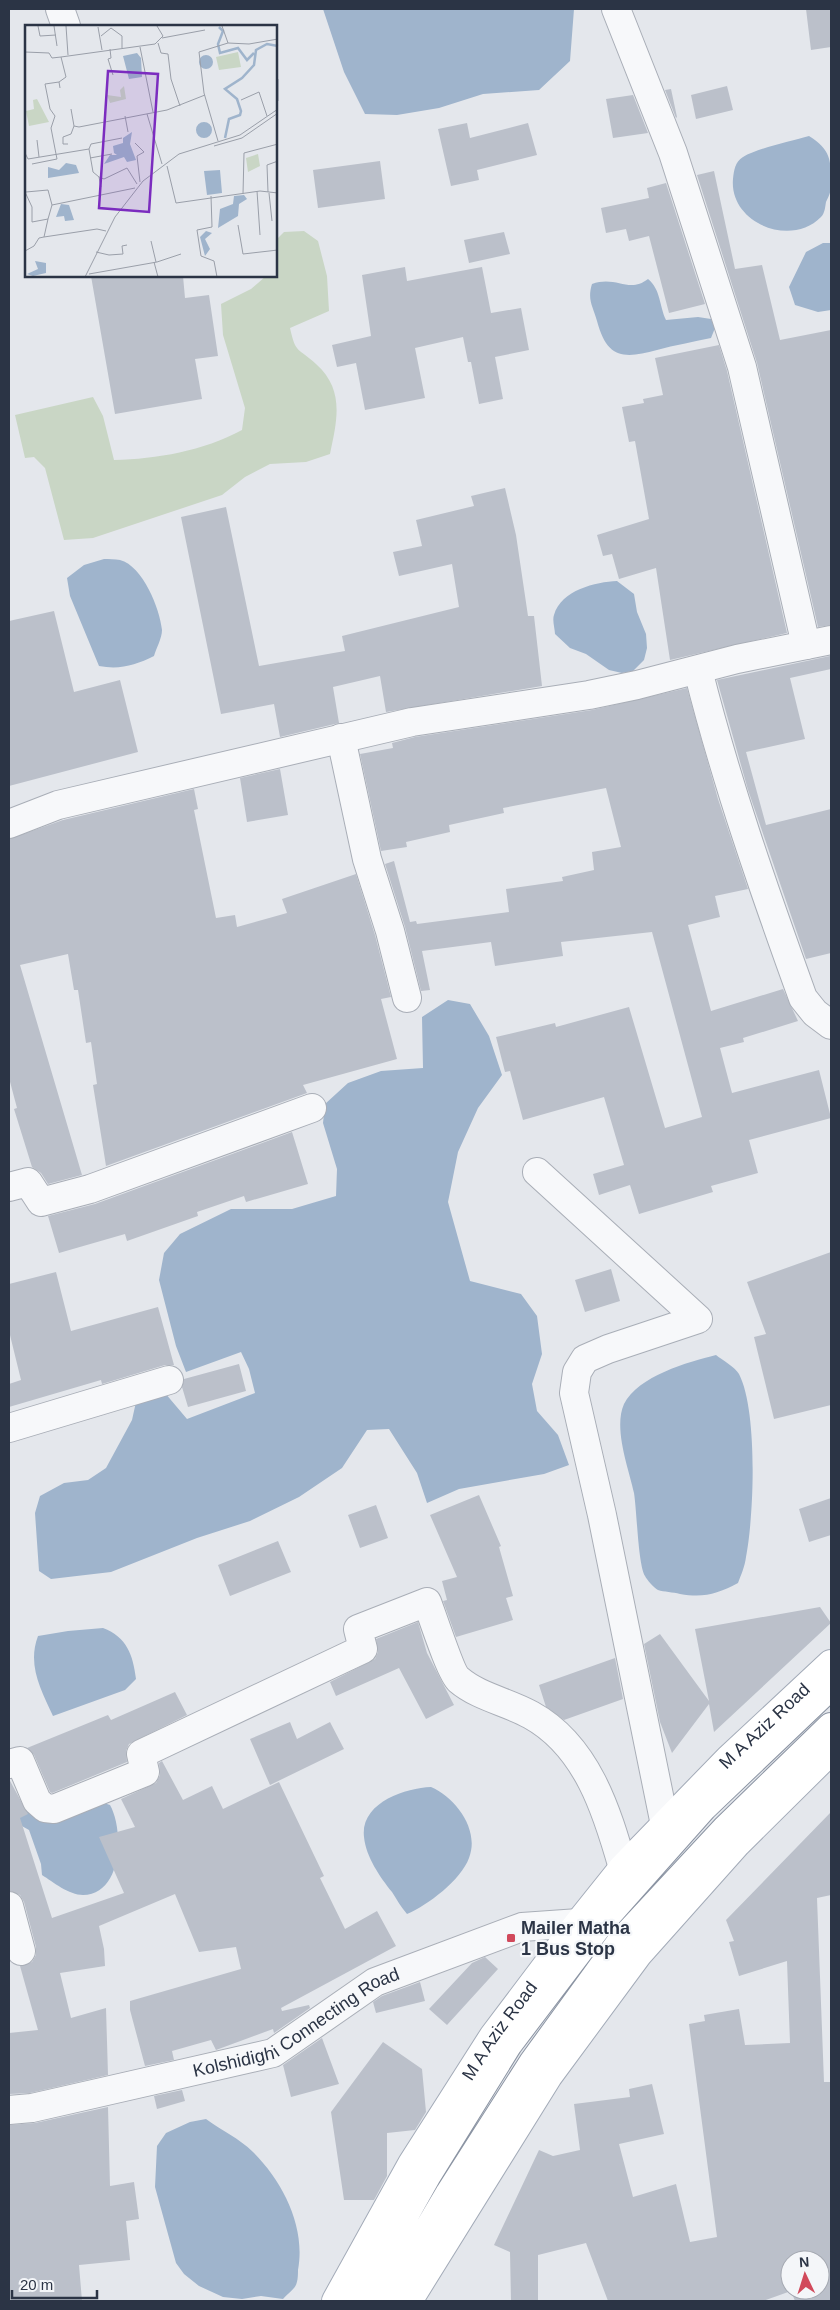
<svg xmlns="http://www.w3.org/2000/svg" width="840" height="2310" font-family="Helvetica,sans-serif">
<rect width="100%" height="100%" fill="#e4e7ec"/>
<path fill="#c9d6c5" d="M 304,231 L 318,241 L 327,276 L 329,311 L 290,328 C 296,355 298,347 316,364 C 345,390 337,420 330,454 L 306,462 L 270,464 L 245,477 L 222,495 L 93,538 L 64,540 L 45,468 L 34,457 L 25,458 L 15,415 L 93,397 L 103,416 L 114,460 C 157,459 203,451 242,430 L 245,408 L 223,335 L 221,304 L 251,289 L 266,276 L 276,276 L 276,240 L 284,232 Z"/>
<path fill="#9fb4cc" d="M 323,9 L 574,9 L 570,61 L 539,90 L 483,94 L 439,108 L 397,115 L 365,114 L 344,72 Z
M 809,136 C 831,150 831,160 831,184 C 831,192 829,196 826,202 C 825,207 825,213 821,217 C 791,248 729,223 733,179 C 734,170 735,162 743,157 C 758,148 792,141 809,136 Z
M 823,243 L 831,243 L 831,310 L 818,312 L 795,305 L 789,287 L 806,252 Z
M 648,279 C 661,290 659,305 666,320 L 698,317 L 711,319 L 715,328 L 711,338 C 693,342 675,345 657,350 C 624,359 607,359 597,321 C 593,306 587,300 592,284 C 616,275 629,294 648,279 Z
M 104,559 C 109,559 115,559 120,560 C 143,566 160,609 162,630 C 162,638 156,649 154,656 C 136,665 120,670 99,666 L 70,596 L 67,578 L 84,565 Z
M 617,581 L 634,594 L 637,612 L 646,634 L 647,648 L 644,660 L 633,671 L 622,673 L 609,670 L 586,654 L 570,648 L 555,634 C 555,629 552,620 554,615 C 561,590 596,582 617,581 Z
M 448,1000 L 470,1004 L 489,1036 L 502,1075 L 478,1108 L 458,1152 L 448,1202 L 470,1281 L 521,1294 L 537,1316 L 542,1354 L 532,1384 L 537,1411 L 558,1435 L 569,1465 L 544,1474 L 459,1489 L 427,1503 L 417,1473 L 389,1429 L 367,1430 L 342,1468 L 299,1497 L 250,1521 L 197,1538 L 111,1572 L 51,1579 L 39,1571 L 35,1513 L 40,1496 L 64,1483 L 88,1480 L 106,1468 L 132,1420 L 136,1402 L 165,1393 L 187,1419 L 255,1393 L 249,1369 L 241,1352 L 186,1372 L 176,1346 L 159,1280 L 164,1253 L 180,1234 L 231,1209 L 292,1209 L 336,1196 L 337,1169 L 323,1123 L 325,1104 L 348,1083 L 381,1071 L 423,1068 L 422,1017 Z
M 716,1355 C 722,1360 735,1367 739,1374 C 758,1411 754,1516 746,1557 C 745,1566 741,1575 738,1583 C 717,1594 704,1598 680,1594 C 673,1592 664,1592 658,1590 C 654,1588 647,1580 645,1576 C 638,1564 637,1512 634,1493 C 629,1469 613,1429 624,1404 C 638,1376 688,1362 716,1355 Z
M 103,1628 C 127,1637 133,1655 136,1679 L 125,1690 L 53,1716 C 41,1690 27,1665 38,1636 L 68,1631 Z
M 431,1787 C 456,1798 480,1830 469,1858 C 461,1880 428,1905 407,1914 C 401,1907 397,1900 392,1892 C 380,1877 366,1857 364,1837 C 360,1803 405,1788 431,1787 Z
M 98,1801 L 110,1805 C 124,1830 123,1894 83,1895 C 69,1895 53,1882 42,1875 L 41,1864 L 29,1830 L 20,1825 L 16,1817 L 22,1810 Z
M 206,2119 C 222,2131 239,2138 253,2152 C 283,2182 306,2227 298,2270 C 298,2275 298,2284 294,2288 C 291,2292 286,2295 283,2299 L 261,2296 L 242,2299 L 223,2297 L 199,2286 L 184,2274 L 176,2263 L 155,2187 L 157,2146 L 166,2133 L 190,2122 Z"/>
<path fill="#bbc0ca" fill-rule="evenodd" d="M 806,9 L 831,9 L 831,47 L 811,50 Z
M 727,86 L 733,110 L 696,119 L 691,95 Z
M 671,89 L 677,117 L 676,118 L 665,90 Z
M 633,95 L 648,133 L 613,138 L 606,99 Z
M 467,123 L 470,138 L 528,123 L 537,155 L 477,170 L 479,180 L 451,186 L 438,129 Z
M 380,161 L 385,199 L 318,208 L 313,170 Z
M 714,171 L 735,269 L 762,265 L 780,340 L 831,330 L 831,625 L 818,627 L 757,363 L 697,175 Z
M 666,183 L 705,304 L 669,313 L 649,236 L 629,241 L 626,229 L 606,233 L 601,208 L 649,198 L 647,188 Z
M 504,232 L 510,254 L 469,263 L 464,240 Z
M 405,267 L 407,281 L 482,267 L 491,313 L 521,308 L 529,350 L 495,357 L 503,399 L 479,404 L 471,362 L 468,362 L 463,337 L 415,348 L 425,398 L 365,410 L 356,363 L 337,367 L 332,345 L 371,336 L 362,275 Z
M 91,276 L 183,276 L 185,298 L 209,295 L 218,356 L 195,359 L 202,399 L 115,414 Z
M 719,345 L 727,371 L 787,633 L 670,660 L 656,568 L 619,579 L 612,554 L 603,556 L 597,535 L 649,519 L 635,441 L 629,442 L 622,407 L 644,403 L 643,399 L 663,395 L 655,358 Z
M 505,488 L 516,535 L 528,616 L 534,616 L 542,686 L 386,712 L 380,676 L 333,687 L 339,723 L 280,737 L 274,704 L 221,714 L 181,517 L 226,507 L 259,666 L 345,651 L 342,636 L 459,607 L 452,564 L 399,576 L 393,552 L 422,546 L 416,520 L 474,506 L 471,496 Z
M 54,611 L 74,692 L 120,680 L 138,752 L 9,786 L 9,621 Z
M 830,656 L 831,669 L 790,678 L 805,739 L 746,752 L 766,825 L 831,809 L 831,953 L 806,959 L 748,790 L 717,680 Z
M 687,688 L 718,799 L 748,889 L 715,896 L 720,917 L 688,925 L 711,1011 L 783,989 L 798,1021 L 743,1038 L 744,1042 L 720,1048 L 732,1093 L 819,1070 L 831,1118 L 749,1140 L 758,1173 L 711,1186 L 713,1192 L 639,1214 L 630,1185 L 599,1195 L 593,1174 L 624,1165 L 604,1097 L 523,1120 L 510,1071 L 505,1072 L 496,1037 L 555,1023 L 556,1027 L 629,1007 L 665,1128 L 702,1117 L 652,932 L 561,942 L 563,956 L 495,966 L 491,942 L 422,951 L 430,990 L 421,991 L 405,927 L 385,864 L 394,861 L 410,922 L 416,921 L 417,924 L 509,912 L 506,889 L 563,881 L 562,877 L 594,870 L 592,852 L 621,847 L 606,788 L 503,808 L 504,813 L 449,825 L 450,832 L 406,842 L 407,847 L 381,851 L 360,754 L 393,748 L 392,743 L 415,737 L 592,710 Z
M 280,769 L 288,815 L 247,822 L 240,778 Z
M 194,789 L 198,809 L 194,810 L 216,918 L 235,915 L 237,927 L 287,913 L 282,899 L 356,874 L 375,935 L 391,997 L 381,999 L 397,1059 L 303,1085 L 307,1093 L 106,1166 L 93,1085 L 97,1084 L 91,1042 L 86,1043 L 78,990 L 74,990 L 68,954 L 20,965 L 82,1175 L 48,1184 L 41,1173 L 32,1167 L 14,1109 L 17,1108 L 9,1078 L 9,839 L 63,820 Z
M 292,1132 L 308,1184 L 246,1202 L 244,1196 L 197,1212 L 198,1216 L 127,1241 L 125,1234 L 59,1253 L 48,1216 L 95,1204 Z
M 831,1252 L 831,1405 L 774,1419 L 754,1337 L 766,1334 L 747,1282 Z
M 611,1269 L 620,1301 L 585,1312 L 575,1280 Z
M 56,1272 L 71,1331 L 158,1307 L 174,1365 L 165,1365 L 102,1384 L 101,1380 L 9,1407 L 9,1384 L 21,1380 L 9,1331 L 9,1284 Z
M 239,1364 L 246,1391 L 188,1407 L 182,1387 L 184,1379 Z
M 479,1495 L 501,1546 L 499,1547 L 513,1596 L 506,1598 L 513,1620 L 456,1637 L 443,1601 L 447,1600 L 442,1581 L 457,1577 L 430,1515 Z
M 831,1498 L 831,1535 L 809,1542 L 799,1509 Z
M 376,1505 L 388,1538 L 360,1548 L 348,1515 Z
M 278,1541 L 291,1572 L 230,1596 L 218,1565 Z
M 820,1607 L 831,1623 L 714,1732 L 709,1704 L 672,1753 L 660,1722 L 644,1644 L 660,1634 L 709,1701 L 695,1629 Z
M 418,1622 L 427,1653 L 454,1705 L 426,1719 L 399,1668 L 336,1696 L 330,1682 L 375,1659 L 378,1652 L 376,1639 Z
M 615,1658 L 623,1699 L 564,1720 L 546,1707 L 539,1685 Z
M 175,1692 L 187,1715 L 129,1744 L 126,1751 L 127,1762 L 52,1793 L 50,1792 L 34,1755 L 27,1748 L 108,1715 L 111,1720 Z
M 290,1722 L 297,1739 L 330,1722 L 344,1749 L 270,1785 L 250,1739 Z
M 162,1761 L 183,1800 L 212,1786 L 223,1809 L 279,1782 L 324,1876 L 320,1878 L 345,1929 L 377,1911 L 396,1946 L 281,2008 L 282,2011 L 309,2005 L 310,2008 L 274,2033 L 273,2029 L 216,2050 L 211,2040 L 172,2051 L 174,2060 L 145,2066 L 130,2010 L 130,2001 L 241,1969 L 236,1947 L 199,1952 L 175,1894 L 99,1926 L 104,1949 L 105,1966 L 60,1973 L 71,2018 L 106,2008 L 108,2075 L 30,2093 L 9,2094 L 9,2033 L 38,2030 L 20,1966 L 32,1962 L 36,1955 L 36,1947 L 24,1902 L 20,1895 L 10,1891 L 9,1887 L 9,1779 L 28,1814 L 20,1818 L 52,1918 L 124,1893 L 99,1837 L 135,1827 L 121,1799 L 156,1783 L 160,1775 L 159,1763 Z
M 831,1812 L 831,1895 L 817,1898 L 824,2082 L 831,2082 L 831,2301 L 795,2301 L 791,2291 L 763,2301 L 608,2301 L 586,2243 L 538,2255 L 538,2301 L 511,2301 L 510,2252 L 494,2245 L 539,2150 L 553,2156 L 580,2150 L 574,2104 L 630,2097 L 629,2089 L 652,2084 L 664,2134 L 619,2144 L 633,2197 L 676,2184 L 690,2242 L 717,2237 L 689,2024 L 705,2021 L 704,2015 L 739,2009 L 745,2045 L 790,2043 L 787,1961 L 739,1976 L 729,1942 L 734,1941 L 726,1920 ZM 790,2260 L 820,2260 L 820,2290 L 790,2290 Z
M 485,1957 L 498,1969 L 447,2025 L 429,2009 L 472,1963 Z
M 420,1982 L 425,2001 L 376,2013 L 373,2002 L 382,1996 Z
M 322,2038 L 339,2084 L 291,2097 L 283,2065 Z
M 383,2042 L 422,2069 L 426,2112 L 415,2130 L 387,2133 L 387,2176 L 374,2200 L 344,2200 L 331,2112 Z
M 182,2090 L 185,2101 L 157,2109 L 154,2096 Z
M 108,2107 L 110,2186 L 134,2182 L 139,2219 L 126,2221 L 130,2260 L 79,2265 L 82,2301 L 9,2301 L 9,2125 L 35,2123 Z"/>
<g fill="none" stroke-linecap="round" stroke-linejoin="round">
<defs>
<g id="minor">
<path d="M 60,9 L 66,26"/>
<path d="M 616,9 L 673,153 L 742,367 L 806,645"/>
<path d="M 698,670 C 726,782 764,890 803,998 L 815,1013 L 831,1025"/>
<path d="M 341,738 L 367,859 L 390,931 L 407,998"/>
<path d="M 9,824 L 58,805 L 412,722 L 589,695 L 637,685 L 737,659 L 831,640"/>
<path d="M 537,1172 L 698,1319 L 608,1349 L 585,1359 L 577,1372 L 574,1393 L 602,1515 L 665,1825"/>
<path d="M 9,1187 L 28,1182 L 41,1202 L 90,1189 L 312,1108"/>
<path d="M 9,1428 L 169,1380"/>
<path d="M 9,1764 L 20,1761 L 37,1801 L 45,1808 L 54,1809 L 145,1772 L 141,1754 L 363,1649 L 358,1629 L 427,1602 C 432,1615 451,1674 459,1680 C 479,1697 508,1702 531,1715 C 587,1746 607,1811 623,1868"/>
<path d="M 9,1906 L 21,1951"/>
<path id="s1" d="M 9,2110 L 32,2108 L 273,2053 L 375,1982 L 522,1927 L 579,1923"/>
</g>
<g id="primary">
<path id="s2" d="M 336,2301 L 412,2164 L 493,2037 L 579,1923 L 623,1868 L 729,1759 L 831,1664"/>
<path d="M 408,2301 L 548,2076 L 638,1954 L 737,1843 L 831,1750"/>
</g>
<path id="trunk" d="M 356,2301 L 427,2175 L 508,2044 L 599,1924 L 703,1807 L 831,1685
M 386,2301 L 450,2193 L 533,2063 L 621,1942 L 726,1829 L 831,1727"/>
</defs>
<use href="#minor" stroke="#a9aeb7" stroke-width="30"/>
<use href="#primary" stroke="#a3abb8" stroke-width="30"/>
<use href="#trunk" stroke="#8b94a3" stroke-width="30"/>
<use href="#minor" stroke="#f7f8fa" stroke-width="28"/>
<use href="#primary" stroke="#fff" stroke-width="28"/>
<use href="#trunk" stroke="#fff" stroke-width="28"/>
</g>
<rect fill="#d1495b" stroke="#f4f6f9" stroke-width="2" x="506" y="1933" width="10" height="10" rx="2.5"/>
<g text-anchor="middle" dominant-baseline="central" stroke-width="4.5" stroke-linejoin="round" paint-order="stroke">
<g font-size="18" fill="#2b3445" stroke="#f4f6f9">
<text stroke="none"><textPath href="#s2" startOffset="721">M A Aziz Road</textPath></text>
<text stroke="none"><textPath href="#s1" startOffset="304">Kolshidighi Connecting Road</textPath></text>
<text stroke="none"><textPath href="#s2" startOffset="316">M A Aziz Road</textPath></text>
</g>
<g font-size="18" font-weight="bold" fill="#2b3445" stroke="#f4f6f9" text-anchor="start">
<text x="521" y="1928">Mailer Matha<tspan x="521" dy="21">1 Bus Stop</tspan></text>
</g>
</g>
<g transform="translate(25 25)">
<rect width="252" height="252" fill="#e4e7ec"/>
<path d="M 213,27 L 216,42 L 194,45 L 191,32 ZM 99,61 L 101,74 L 85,78 L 82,70 L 96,72 L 95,65 ZM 12,74 L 24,97 L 4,101 L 1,86 L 9,84 L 8,75 ZM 233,129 L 235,141 L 223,147 L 221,133 Z" fill="#c9d6c5"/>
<path d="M 112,28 L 116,33 L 117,52 L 104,54 L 98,31 ZM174 37a7 7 0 1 1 14 0a7 7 0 1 1-14 0ZM171 105a8 8 0 1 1 16 0a8 8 0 1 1-16 0ZM 107,107 L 105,119 L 111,135 L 102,137 L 99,132 L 79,139 L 85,130 L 92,130 L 89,128 L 88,121 L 98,118 L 98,113 ZM 41,138 L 51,140 L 54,148 L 23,153 L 23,142 L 34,145 ZM 195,145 L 197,168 L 182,170 L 179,146 ZM 209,171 L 219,170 L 222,174 L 214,179 L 213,191 L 193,203 L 195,184 L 208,179 ZM 36,179 L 44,180 L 49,195 L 40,196 L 39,191 L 31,192 ZM 181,206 L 187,208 L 180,214 L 185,224 L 180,231 L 175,212 ZM 10,236 L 21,238 L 21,248 L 8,251 L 2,249 L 13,244 Z" fill="#9fb4cc"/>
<path fill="none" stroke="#9fb4cc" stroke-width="2.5" d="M 194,2 L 198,6 L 193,19 L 195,28 L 213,23 L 222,35 L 229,28M 200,113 L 204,94 L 215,90 L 216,86 L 212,74 L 200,64 L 217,53 L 229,40 L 231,25 L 242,19 L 253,21"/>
<path fill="none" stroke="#9a9fa9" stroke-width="1" d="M 13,1 L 15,11 L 31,10M 29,1 L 32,21M 41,1 L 43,30M 197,1 L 203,18M 73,2 L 77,25M 76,11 L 86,3 L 97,11 L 97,23M 137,13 L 180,5M 133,18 L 136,28 L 143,29 L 146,54 L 155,81M 115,22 L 128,87M 85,24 L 86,33 L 83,34 L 88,50M 0,27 L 24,28 L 27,33 L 36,32 L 41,52 L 34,57 L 35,63M 36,32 L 130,19 L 138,11 L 132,1M 253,54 L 253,76M 216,75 L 234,67 L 242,91M 46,84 L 49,101 L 54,102 L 142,85 L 180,70M 122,89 L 137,139M 100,91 L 103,107M 12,115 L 14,132M 193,116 L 179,68 L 174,27 L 203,18 L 224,19 L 253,14M 110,118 L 119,127 L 112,131 L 115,157M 43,119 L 38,119 L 38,112 L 46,109 L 49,101M 189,121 L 217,113 L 253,88M 0,128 L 3,134 L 64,124M 31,129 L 26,103 L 30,91 L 25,84 L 20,59 L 34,57M 65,133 L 87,129M 7,139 L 32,134 L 31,129M 142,141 L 151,178 L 235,166 L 253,168M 74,152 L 79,154 L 102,143 L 112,159M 76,162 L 74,152 L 68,147 L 64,124 L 66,119 L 97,113M 232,166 L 235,210M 0,167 L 7,182 L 7,197 L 23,194 L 19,212 L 72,204 L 81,206M 1,167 L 23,165 L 27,180M 243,167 L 242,140 L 253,136M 244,168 L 247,196M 218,169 L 219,128 L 253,119M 186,171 L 187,202 L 172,205 L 176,231 L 189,236 L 192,252M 23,194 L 27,180 L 110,163M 213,200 L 218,229 L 253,225M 126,216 L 131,237M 0,226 L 9,221 L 14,213 L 19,212M 71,227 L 84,230 L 98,229 L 97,221 L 102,220M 129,237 L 133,252M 64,249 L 132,237 L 156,229M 60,252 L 90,192 L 118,156 L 154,129 L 215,110 L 253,84"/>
<path fill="#7b2cbf" fill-opacity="0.15" stroke="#7b2cbf" stroke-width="2.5" d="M 83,46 L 133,49 L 124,187 L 74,183 Z"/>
<rect width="252" height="252" fill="none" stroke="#2b3445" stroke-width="2.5"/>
</g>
<rect width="840" height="2310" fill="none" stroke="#2b3445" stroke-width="20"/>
<g transform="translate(805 2275) rotate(356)"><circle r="24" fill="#f4f6f9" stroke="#a4a8b1"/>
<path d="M0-4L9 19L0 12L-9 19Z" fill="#d1495b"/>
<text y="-8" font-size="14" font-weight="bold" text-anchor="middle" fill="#2b3445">N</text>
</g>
<path d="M12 2290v8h85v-8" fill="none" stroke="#2b3445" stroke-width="2.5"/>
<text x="20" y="2290" font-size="15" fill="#2b3445" stroke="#f4f6f9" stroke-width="4" paint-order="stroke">20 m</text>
</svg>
